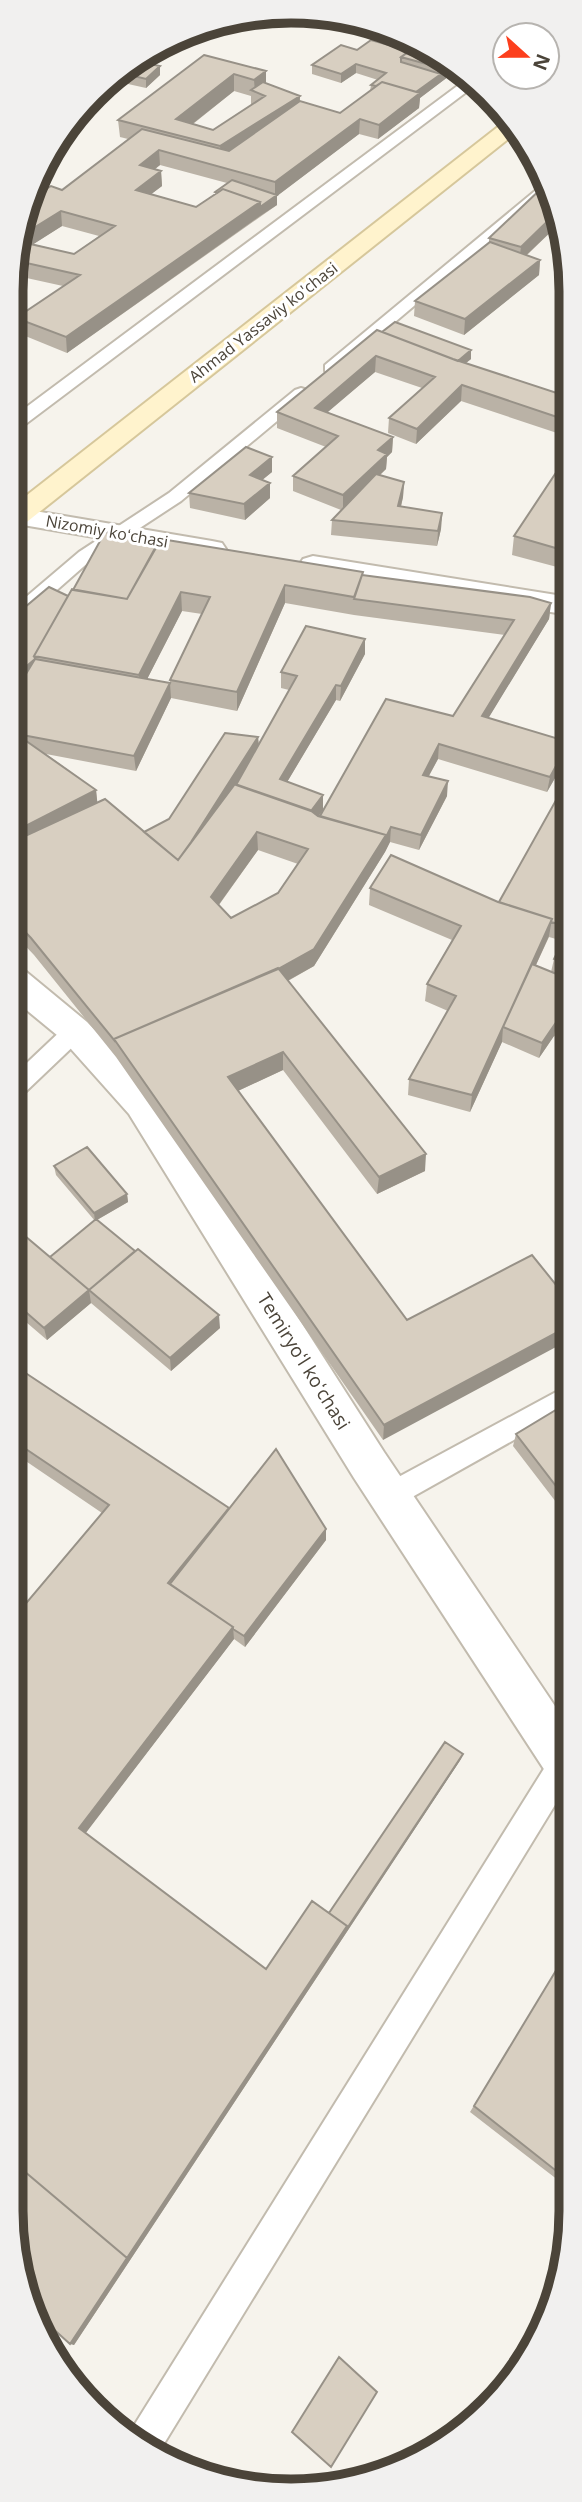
<svg xmlns="http://www.w3.org/2000/svg" width="582" height="2502" font-family="'Open Sans',sans-serif">
<rect width="100%" height="100%" fill="#f6f3ec"/>
<g fill="none" stroke-linecap="round" stroke-linejoin="round">
<defs>
<path id="service" d="M 468,78 L 477,84 L 19,429 L 13,430 L 13,417 Z
M 547,181 L 550,191 L 337,371 L 325,371 L 325,365 Z
M 301,388 L 307,390 L 307,396 L 181,501 L 91,560 L 33,611 L 19,611 L 17,607 L 19,603 L 79,552 L 169,493 L 295,390 Z
M 75,1022 L 83,1025 L 86,1031 L 83,1037 L 20,1097 L 12,1100 L 12,1077 L 67,1025 Z
M 569,1385 L 569,1409 L 398,1505 L 389,1508 L 380,1505 L 376,1496 L 380,1487 Z
M 565,1746 L 569,1748 L 569,1782 L 157,2455 L 130,2432 L 555,1751 Z"/>
<path id="minor" d="M 17,508 L 212,541 L 222,543 L 226,549 L 222,555 L 212,557 L 17,524 L 13,523 L 13,509 Z
M 313,556 L 569,597 L 569,615 L 303,571 L 299,565 L 303,559 Z"/>
<path id="tertiary" d="M 12,966 L 24,970 L 87,1022 L 155,1094 L 384,1452 L 569,1727 L 569,1790 L 553,1783 L 354,1478 L 129,1114 L 63,1040 L 12,998 Z"/>
<path id="secondary" d="M 508,119 L 517,132 L 23,525 L 13,527 L 13,506 Z"/>
</defs>
<use href="#service" stroke="#c2bbae" stroke-width="4"/>
<use href="#minor" stroke="#c2bbae" stroke-width="4"/>
<use href="#tertiary" stroke="#c2bbae" stroke-width="4"/>
<use href="#secondary" stroke="#d6c79b" stroke-width="4"/>
<use href="#service" fill="#fff" fill-rule="evenodd"/>
<use href="#minor" fill="#fff" fill-rule="evenodd"/>
<use href="#tertiary" fill="#fff" fill-rule="evenodd"/>
<use href="#secondary" fill="#fff3cd" fill-rule="evenodd"/>
</g>
<path fill="#bab2a6" fill-rule="evenodd" d="M 336,15 L 370,26 L 363,31 L 336,24 Z
M 371,40 L 457,70 L 420,98 L 419,108 L 378,139 L 359,134 L 277,196 L 277,205 L 67,353 L 18,333 L 16,318 L 63,286 L 13,275 L 13,254 L 62,190 L 128,139 L 120,137 L 118,120 L 204,55 L 266,71 L 266,83 L 300,96 L 300,102 L 340,113 L 370,91 L 371,85 L 378,80 L 356,73 L 341,83 L 312,74 L 312,65 L 357,50 ZM 234,91 L 251,96 L 251,105 L 213,130 L 193,124 ZM 160,165 L 227,183 L 215,192 L 215,194 L 196,207 L 151,194 L 162,186 L 161,171 L 155,169 ZM 62,226 L 99,236 L 74,254 L 33,244 Z
M 160,66 L 160,75 L 146,88 L 110,80 L 121,68 Z
M 549,188 L 560,223 L 527,255 L 540,260 L 539,275 L 464,335 L 414,316 L 415,301 L 489,243 L 489,238 Z
M 382,332 L 471,350 L 471,359 L 466,363 L 569,397 L 569,437 L 461,401 L 416,444 L 388,433 L 389,418 L 422,388 L 375,372 L 327,412 L 393,437 L 392,452 L 387,457 L 386,469 L 380,475 L 404,482 L 403,497 L 401,507 L 442,513 L 441,529 L 437,546 L 331,535 L 332,520 L 341,510 L 293,491 L 293,476 L 326,447 L 277,428 L 277,412 Z
M 569,453 L 569,547 L 557,567 L 512,555 L 514,536 Z
M 272,457 L 272,472 L 262,480 L 270,498 L 245,520 L 190,508 L 189,493 Z
M 363,572 L 362,575 L 551,603 L 549,619 L 488,718 L 567,757 L 547,792 L 438,759 L 429,776 L 447,796 L 419,850 L 390,842 L 385,852 L 314,966 L 288,981 L 425,1171 L 377,1194 L 283,1070 L 238,1091 L 407,1320 L 383,1440 L 116,1057 L 34,955 L 12,932 L 12,697 L 14,695 L 12,696 L 12,618 L 68,596 ZM 285,603 L 354,615 L 505,635 L 453,716 L 323,810 L 287,782 L 336,700 L 340,701 L 365,654 L 281,672 L 281,688 L 289,690 L 259,744 L 258,737 L 169,819 L 144,832 L 97,803 L 96,790 L 46,754 L 136,771 L 171,698 L 237,711 ZM 182,611 L 202,614 L 170,680 L 170,683 L 147,679 ZM 258,850 L 298,864 L 278,893 L 231,918 L 219,905 Z
M 569,777 L 569,1042 L 554,1036 L 539,1058 L 502,1042 L 470,1112 L 408,1095 L 409,1079 L 448,1011 L 425,1001 L 427,984 L 452,940 L 369,905 L 370,888 L 499,902 ZM 549,937 L 563,941 L 554,959 L 551,972 L 536,965 Z
M 54,1166 L 127,1194 L 128,1202 L 97,1220 L 220,1328 L 171,1371 L 91,1303 L 47,1340 L 12,1310 L 12,1225 L 50,1257 L 95,1221 L 56,1175 Z
M 12,1364 L 229,1508 L 326,1540 L 245,1647 L 234,1639 L 85,1833 L 266,1969 L 329,1913 L 461,1759 L 74,2345 L 30,2308 L 102,1513 L 11,1451 Z
M 569,1402 L 569,1519 L 513,1446 L 516,1434 Z
M 569,1602 L 569,1636 L 556,1622 L 560,1610 Z
M 569,1949 L 569,2185 L 567,2187 L 470,2112 Z"/>
<path fill="#979187" d="M 363,24 L 370,26 L 363,31 Z
M 448,63 L 457,70 L 420,98 L 419,108 L 378,139 L 379,125 L 411,96 L 441,74 L 441,68 Z
M 356,64 L 356,73 L 341,83 L 341,74 Z
M 160,66 L 160,75 L 146,88 L 146,79 Z
M 266,71 L 266,88 L 255,92 L 254,80 Z
M 234,74 L 234,91 L 177,136 L 176,119 Z
M 300,96 L 299,113 L 221,164 L 220,146 Z
M 360,119 L 359,134 L 277,196 L 277,205 L 260,216 L 260,207 L 275,196 L 275,182 Z
M 159,150 L 160,165 L 141,180 L 140,165 Z
M 161,171 L 162,186 L 137,205 L 136,190 Z
M 40,174 L 41,183 L 36,187 Z
M 260,202 L 260,216 L 67,353 L 66,337 Z
M 61,211 L 62,226 L 18,254 L 17,243 L 19,237 Z
M 556,213 L 560,223 L 519,262 L 521,247 Z
M 540,260 L 539,275 L 464,335 L 465,319 Z
M 471,350 L 471,359 L 452,374 L 452,365 Z
M 376,356 L 375,372 L 315,423 L 315,408 Z
M 462,385 L 461,401 L 416,444 L 417,429 Z
M 393,437 L 392,452 L 387,457 L 386,469 L 343,510 L 343,495 L 378,450 Z
M 272,457 L 272,472 L 250,490 L 250,475 Z
M 404,482 L 403,497 L 397,522 L 398,506 Z
M 270,483 L 270,498 L 245,520 L 244,504 Z
M 442,513 L 441,529 L 437,546 L 438,531 Z
M 569,533 L 569,547 L 557,567 L 559,549 Z
M 285,585 L 285,603 L 237,711 L 237,692 Z
M 181,592 L 182,611 L 140,693 L 139,675 Z
M 551,603 L 549,619 L 480,732 L 482,716 Z
M 365,639 L 365,654 L 340,701 L 341,686 Z
M 35,659 L 25,686 L 12,696 L 12,679 Z
M 170,683 L 171,698 L 136,771 L 134,756 Z
M 336,685 L 336,700 L 280,794 L 280,779 Z
M 258,737 L 259,753 L 178,863 Z
M 569,743 L 567,757 L 547,792 L 550,777 Z
M 439,744 L 438,759 L 421,790 L 423,775 Z
M 448,781 L 447,796 L 419,850 L 421,835 Z
M 96,790 L 98,808 L 12,852 L 12,833 Z
M 323,795 L 323,810 L 310,827 L 310,812 Z
M 391,827 L 390,842 L 385,852 L 314,966 L 278,986 L 124,1054 Z
M 257,832 L 258,850 L 212,914 L 211,897 Z
M 552,919 L 549,936 L 507,1029 L 503,1027 L 502,1042 L 470,1112 L 472,1095 Z
M 557,1021 L 554,1036 L 539,1058 L 542,1043 Z
M 283,1052 L 283,1070 L 229,1095 L 228,1077 Z
M 426,1154 L 425,1171 L 377,1194 L 379,1177 Z
M 14,1159 L 15,1167 L 12,1170 L 12,1160 Z
M 127,1194 L 128,1202 L 95,1221 L 94,1213 Z
M 89,1290 L 91,1303 L 47,1340 L 44,1328 Z
M 219,1315 L 220,1328 L 171,1371 L 170,1358 Z
M 569,1326 L 569,1340 L 383,1440 L 384,1425 Z
M 326,1529 L 326,1540 L 245,1647 L 244,1636 Z
M 233,1627 L 234,1639 L 82,1838 L 79,1828 Z
M 463,1754 L 461,1759 L 74,2345 L 70,2344 L 347,1926 Z"/>
<path fill="#d8cfc1" stroke="#979187" stroke-width="2" fill-rule="evenodd" d="M 371,40 L 410,51 L 401,57 L 401,62 L 441,74 L 416,92 L 382,82 L 376,86 L 371,85 L 386,73 L 356,64 L 341,74 L 312,65 L 341,45 L 357,50 Z
M 420,43 L 448,63 L 441,68 L 401,57 Z
M 204,55 L 266,71 L 254,80 L 234,74 L 176,119 L 213,130 L 265,96 L 251,90 L 263,82 L 300,96 L 220,146 L 118,120 Z
M 135,61 L 160,66 L 146,79 L 117,72 L 121,68 Z
M 382,82 L 420,93 L 379,125 L 360,119 L 275,182 L 159,150 L 140,165 L 161,171 L 136,190 L 196,207 L 223,189 L 260,202 L 66,337 L 16,318 L 80,275 L 13,260 L 13,254 L 17,241 L 74,254 L 115,226 L 61,211 L 19,237 L 32,198 L 51,186 L 62,190 L 142,129 L 229,151 L 300,101 L 340,113 Z
M 232,180 L 277,195 L 260,207 L 260,202 L 223,189 L 217,193 L 215,192 Z
M 544,186 L 549,188 L 556,213 L 521,247 L 489,238 Z
M 490,242 L 540,260 L 465,319 L 415,301 Z
M 395,322 L 471,350 L 458,361 L 382,332 Z
M 377,330 L 453,359 L 569,397 L 569,421 L 462,385 L 417,429 L 389,418 L 435,377 L 376,356 L 315,408 L 393,437 L 378,450 L 387,454 L 343,495 L 293,476 L 338,436 L 277,412 Z
M 246,447 L 272,457 L 250,475 L 270,483 L 244,504 L 189,493 Z
M 569,453 L 569,533 L 559,549 L 514,536 Z
M 376,474 L 404,482 L 398,506 L 442,513 L 438,531 L 332,520 Z
M 105,532 L 159,541 L 127,599 L 73,590 Z
M 161,539 L 363,572 L 354,597 L 285,585 L 237,692 L 170,680 L 210,597 L 181,592 L 139,675 L 34,656 L 72,589 L 127,599 Z
M 362,575 L 530,597 L 551,603 L 482,716 L 569,742 L 550,777 L 439,744 L 423,775 L 448,781 L 421,835 L 391,827 L 386,837 L 386,835 L 320,816 L 386,699 L 453,716 L 514,620 L 354,599 Z
M 49,587 L 68,596 L 34,656 L 35,659 L 22,670 L 12,666 L 12,618 Z
M 306,626 L 365,639 L 341,686 L 336,685 L 280,779 L 323,795 L 311,811 L 236,785 L 297,676 L 281,672 Z
M 35,659 L 170,683 L 134,756 L 17,734 L 12,731 L 12,697 Z
M 12,666 L 23,670 L 12,679 Z
M 12,731 L 96,790 L 12,833 Z
M 225,733 L 258,737 L 191,842 L 178,860 L 144,832 L 169,819 Z
M 569,777 L 569,927 L 551,922 L 552,919 L 499,902 Z
M 235,784 L 310,810 L 318,816 L 386,835 L 314,949 L 278,969 L 114,1039 L 114,1040 L 31,938 L 12,918 L 12,842 L 105,799 L 178,860 ZM 257,832 L 308,849 L 278,893 L 231,918 L 211,897 Z
M 391,855 L 498,902 L 552,919 L 472,1095 L 409,1079 L 456,996 L 427,984 L 461,926 L 370,888 Z
M 569,929 L 569,965 L 554,959 Z
M 532,964 L 569,979 L 569,1026 L 557,1021 L 542,1043 L 503,1027 Z
M 278,968 L 426,1154 L 379,1177 L 283,1052 L 228,1077 L 407,1320 L 532,1255 L 569,1301 L 569,1326 L 384,1425 L 114,1039 Z
M 87,1147 L 127,1194 L 94,1213 L 54,1166 Z
M 96,1219 L 135,1251 L 89,1290 L 50,1257 Z
M 12,1225 L 89,1290 L 44,1328 L 12,1300 Z
M 138,1249 L 219,1315 L 170,1358 L 89,1290 Z
M 12,1364 L 229,1508 L 168,1583 L 233,1627 L 79,1828 L 266,1969 L 312,1901 L 347,1926 L 127,2258 L 11,2160 L 11,1621 L 109,1505 L 11,1439 Z
M 569,1402 L 569,1503 L 516,1434 Z
M 276,1449 L 326,1529 L 244,1636 L 233,1629 L 233,1627 L 170,1584 Z
M 569,1602 L 569,1620 L 560,1610 Z
M 445,1742 L 463,1754 L 346,1930 L 347,1926 L 329,1913 Z
M 569,1949 L 569,2181 L 474,2106 Z
M 11,2160 L 127,2258 L 70,2344 L 30,2308 L 10,2211 Z
M 339,2357 L 377,2392 L 331,2467 L 292,2432 Z"/>
<g text-anchor="middle" dominant-baseline="central" stroke-width="6" stroke-linejoin="round" paint-order="stroke">
<g font-size="16" fill="#4b4439" stroke="#fff">
<text transform="translate(263 322) rotate(-38)">Ahmad Yassaviy ko'chasi</text>
<text transform="translate(107 531) rotate(10)">Nizomiy koʻchasi</text>
</g>
<g font-size="19" fill="#4b4439" stroke="#fff">
<text transform="translate(304 1361) rotate(58)">Temiryoʻl koʻchasi</text>
</g>
</g>
<path d="M0 0H582V2502H0ZM291 23H291A268 268 0 0 1 559 291V2211A268 268 0 0 1 291 2479H291A268 268 0 0 1 23 2211V291A268 268 0 0 1 291 23Z" fill="#f1f0ef" fill-rule="evenodd"/>
<path fill="none" stroke="#4b4439" stroke-width="9" d="M291 23H291A268 268 0 0 1 559 291V2211A268 268 0 0 1 291 2479H291A268 268 0 0 1 23 2211V291A268 268 0 0 1 291 23Z"/>
<g transform="translate(526 56) rotate(111)"><circle r="33" fill="#ffffff" stroke="#b7b4b0" stroke-width="2"/>
<path d="M0-5L12 26L0 18L-12 26Z" fill="#fc3f1d"/>
<text y="-10" font-size="19" font-weight="bold" text-anchor="middle" fill="#4b4439">N</text>
</g>
</svg>
